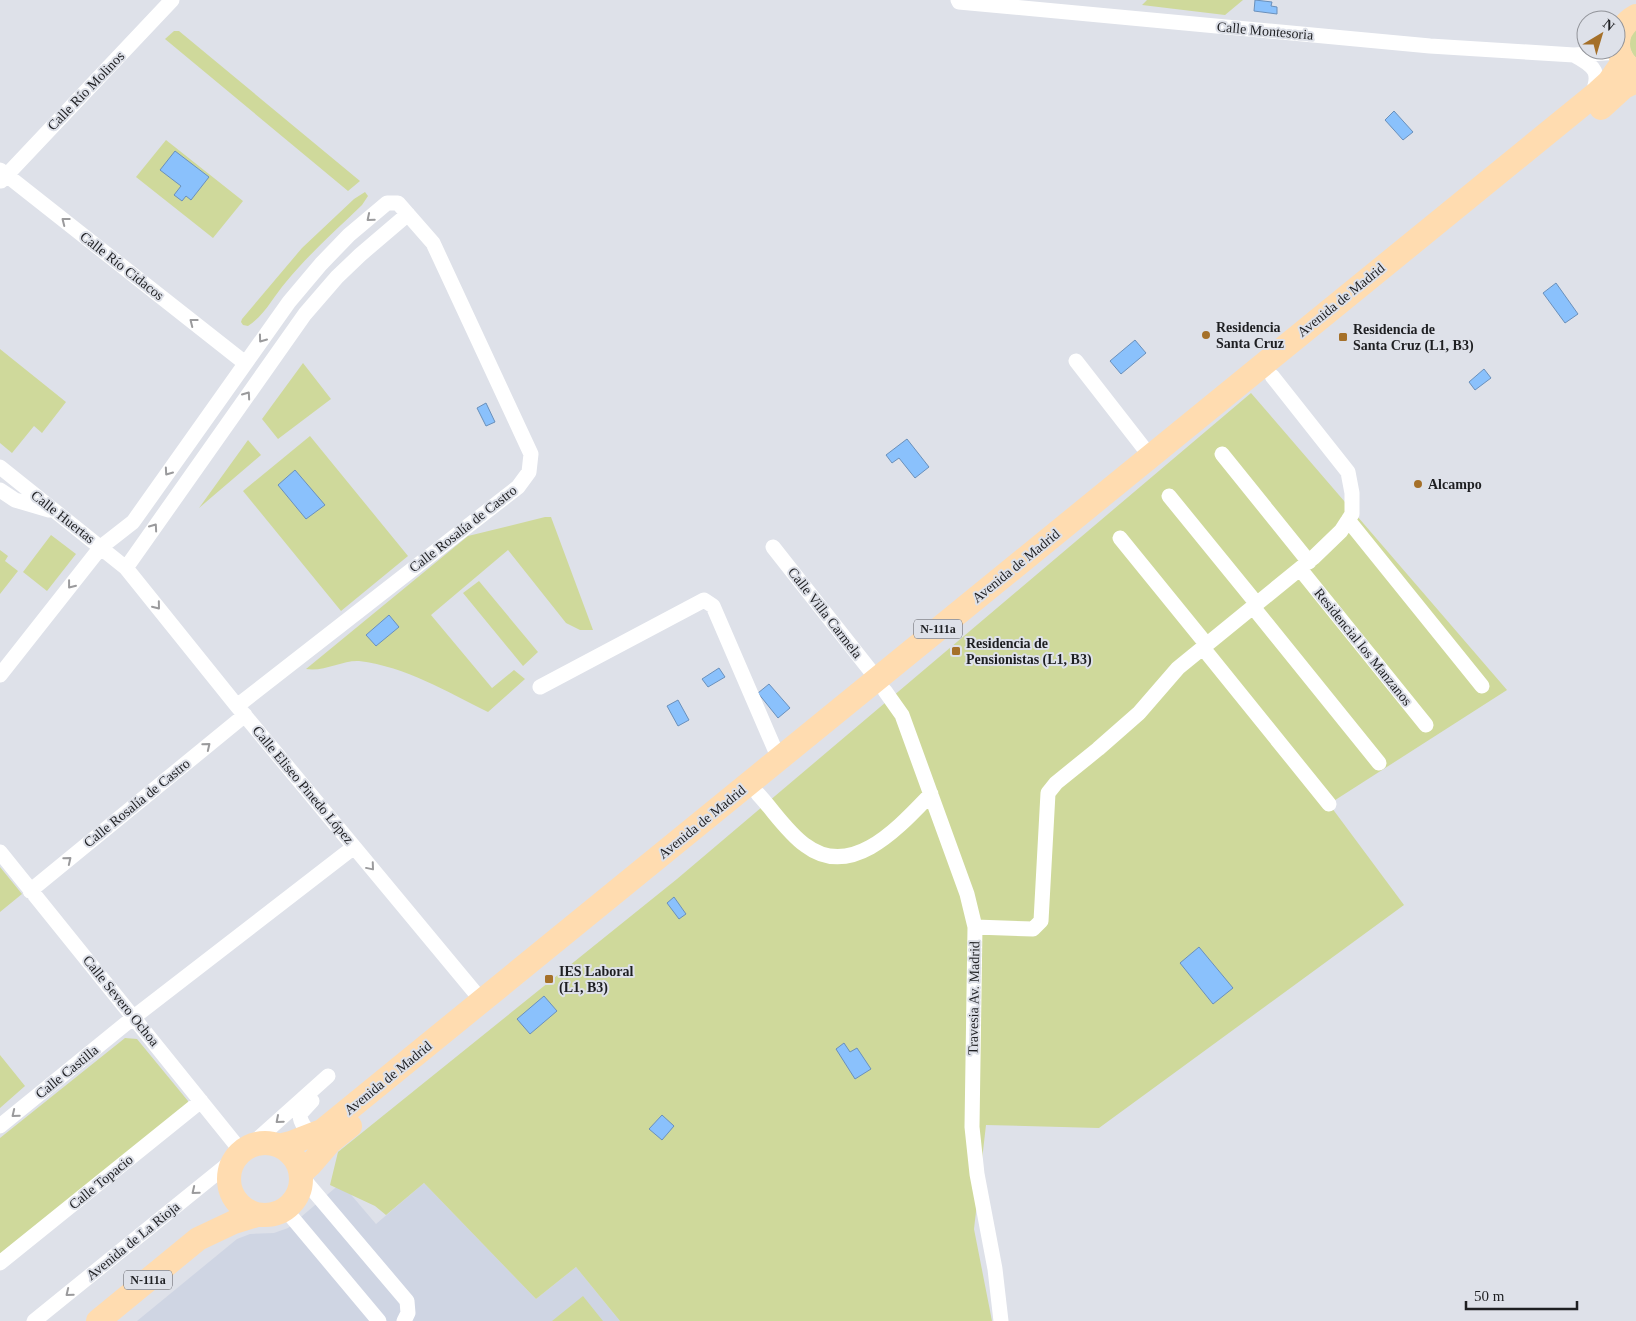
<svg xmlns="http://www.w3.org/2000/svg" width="1636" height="1321" font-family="'Times New Roman',serif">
<rect width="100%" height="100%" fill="#dee1e9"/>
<path fill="#cfd5e3" d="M 341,1183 L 376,1224 L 424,1183 L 536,1299 L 576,1267 L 620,1321 L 137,1321 L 237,1239 L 250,1234 L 274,1233 L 288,1228 Z"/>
<path fill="#cfd99b" d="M 1147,0 L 1243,0 L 1225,15 L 1142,5 Z
M 1636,28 L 1636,58 C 1627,48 1628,38 1636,28 Z
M 174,31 L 179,31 L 360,181 L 348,191 L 165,39 Z
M 166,140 L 243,201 L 213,238 L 136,177 Z
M 365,192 L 368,196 L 362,205 C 336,230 309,254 286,282 C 273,297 265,315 248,326 L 243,325 L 241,322 L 242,319 L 302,248 L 354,199 Z
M 0,349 L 66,402 L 42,433 L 34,426 L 12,453 L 0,443 Z
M 303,363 L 331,399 L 278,439 L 262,419 Z
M 1251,393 L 1507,690 L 1329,804 L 1404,905 L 1099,1128 L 986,1125 L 974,1229 L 992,1321 L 620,1321 L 576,1267 L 536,1299 L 424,1183 L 386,1215 L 375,1206 L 330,1185 L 338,1152 L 677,879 Z
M 310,436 L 408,556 L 341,611 L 243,491 Z
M 248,440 L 261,455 L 199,508 Z
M 545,517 L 551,517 L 593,630 L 580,630 L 566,623 L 508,550 L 431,615 L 492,688 L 514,670 L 525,679 L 488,712 C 445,691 407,667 359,661 C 343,660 324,672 306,669 L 468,536 Z
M 51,535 L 76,554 L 47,591 L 23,572 Z
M 0,550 L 8,556 L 5,561 L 18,571 L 0,594 Z
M 479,581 L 538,652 L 523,666 L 463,593 Z
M 0,867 L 22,894 L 0,912 Z
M 125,1038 L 137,1039 L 188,1101 L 188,1104 L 0,1254 L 0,1138 Z
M 0,1055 L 25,1086 L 0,1108 Z
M 583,1296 L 603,1321 L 552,1321 Z"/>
<path fill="#8ac1fc" stroke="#6a90bb" d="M 1255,0 L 1272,2 L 1271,6 L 1277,7 L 1277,14 L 1254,11 Z
M 1394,111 L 1413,132 L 1403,140 L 1385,120 Z
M 175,151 L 209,177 L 191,200 L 186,196 L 182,201 L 174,195 L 181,186 L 160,170 Z
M 1556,283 L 1578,314 L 1565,323 L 1543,293 Z
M 1135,340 L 1146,353 L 1121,374 L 1110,361 Z
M 1484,369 L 1491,378 L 1475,390 L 1469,382 Z
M 486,403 L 495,422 L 486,426 L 477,408 Z
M 907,439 L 929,467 L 915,478 L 899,458 L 892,463 L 886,455 Z
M 295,470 L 325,505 L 306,519 L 278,485 Z
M 389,615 L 399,627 L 376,646 L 366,635 Z
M 719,668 L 725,677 L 708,687 L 702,679 Z
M 769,684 L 790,708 L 778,718 L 758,693 Z
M 678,700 L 689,720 L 678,726 L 667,706 Z
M 674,897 L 686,914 L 679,919 L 667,903 Z
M 1199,947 L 1233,988 L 1213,1004 L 1180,963 Z
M 544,996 L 557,1011 L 530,1034 L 517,1019 Z
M 844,1043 L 850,1052 L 857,1048 L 871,1069 L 855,1079 L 836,1049 Z
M 662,1115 L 674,1126 L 662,1140 L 649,1129 Z"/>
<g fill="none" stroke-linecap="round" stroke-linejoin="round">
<path stroke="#fff" stroke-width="15" d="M 958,0 L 959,2 L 1430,46 L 1574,55 L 1619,52
M 1574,55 C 1595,66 1602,73 1591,96
M 0,170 L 245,363
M 1,181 L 172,0
M 1076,361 L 1150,456
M 1222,454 L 1309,562
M 0,467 L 126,568 L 237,706 L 482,1001
M 0,490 L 15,500 L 49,510
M 1169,496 L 1257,604
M 1348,520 L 1482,686
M 1120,538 L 1207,645
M 773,547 L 877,679
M 126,568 L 305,314 L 337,277 L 360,255 L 408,214
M 1300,569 L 1426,725
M 1253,607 L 1379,763
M 1203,648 L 1329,804
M 0,675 L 101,547 L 133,522 L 289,302 L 321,264 L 349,235 L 387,203 L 398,203 L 433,243 L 531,454 L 529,472 L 518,487 L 237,706
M 540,687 L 704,600 L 713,606 L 779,759
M 885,691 L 902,715 L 967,894 L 975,927 L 972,1127 L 977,1174 L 995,1269 L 1001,1321
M 758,794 C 773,810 787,832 805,845 C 852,881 900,826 931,794
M 0,852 L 241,1151
M 30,891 L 245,715
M 975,927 L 1033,929 L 1041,921 L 1048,793 L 1056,783 L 1098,749 L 1139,713 L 1178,668 L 1313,558 L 1341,531 L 1352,514 L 1352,493 L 1348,472 L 1272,376
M 312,1101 L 300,1114 C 300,1124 306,1129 314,1134
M 0,1126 L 134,1017 L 354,847
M 250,1146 L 328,1076
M 301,1176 L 407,1301 L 408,1313 L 404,1321
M 285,1209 L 379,1321
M 0,1263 L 201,1101
M 34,1321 L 233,1160"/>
<path stroke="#ffdcb0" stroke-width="24" d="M 1636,72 C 1612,59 1612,29 1636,16
M 1601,108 L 1624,87 L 1636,81
M229 1179a36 36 0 1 1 72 0a36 36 0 1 1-72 0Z
M 279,1146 L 291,1143 L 322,1131 L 1598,92 L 1609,82 L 1623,62
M 301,1173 L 311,1164 L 330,1142 L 350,1126
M 98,1321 L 198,1239 L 234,1222 L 257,1215"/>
</g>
<defs><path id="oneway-chevron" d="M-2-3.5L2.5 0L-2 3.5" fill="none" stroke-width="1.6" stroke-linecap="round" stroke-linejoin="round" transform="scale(1.25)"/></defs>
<g stroke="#9a9a9c">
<use href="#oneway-chevron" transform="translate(370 218) rotate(140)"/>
<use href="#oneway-chevron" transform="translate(65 221) rotate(-142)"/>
<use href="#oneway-chevron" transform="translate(193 322) rotate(-142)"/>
<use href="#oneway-chevron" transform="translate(262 339) rotate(126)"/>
<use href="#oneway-chevron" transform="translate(247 395) rotate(-55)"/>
<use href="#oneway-chevron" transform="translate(168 472) rotate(125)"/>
<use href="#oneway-chevron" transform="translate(154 527) rotate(-55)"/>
<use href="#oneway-chevron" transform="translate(71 585) rotate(128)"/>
<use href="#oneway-chevron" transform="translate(157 606) rotate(51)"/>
<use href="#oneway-chevron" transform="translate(207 746) rotate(-39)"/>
<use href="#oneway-chevron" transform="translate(68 860) rotate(-39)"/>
<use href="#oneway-chevron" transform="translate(371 867) rotate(50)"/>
<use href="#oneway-chevron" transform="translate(15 1114) rotate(141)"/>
<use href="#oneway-chevron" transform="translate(279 1120) rotate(139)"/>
<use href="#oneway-chevron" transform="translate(195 1191) rotate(141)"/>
<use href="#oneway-chevron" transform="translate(69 1293) rotate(141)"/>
</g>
<g fill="#a57029" stroke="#dee1e9" stroke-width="2">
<circle cx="1206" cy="335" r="5"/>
<rect x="1338" y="332" width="10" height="10" rx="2.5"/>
<circle cx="1418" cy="484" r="5"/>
<rect x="951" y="646" width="10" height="10" rx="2.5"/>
<rect x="544" y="974" width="10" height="10" rx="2.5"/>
</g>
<g text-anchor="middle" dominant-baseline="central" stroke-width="4" stroke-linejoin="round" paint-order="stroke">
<g fill="#dee1e9" stroke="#58595e" stroke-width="1">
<rect x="914" y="619.5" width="48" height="19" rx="4"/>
<rect x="124" y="1270.5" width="48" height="19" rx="4"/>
</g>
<g font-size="12" font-weight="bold" fill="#1e1f22">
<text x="938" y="629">N-111a</text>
<text x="148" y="1280">N-111a</text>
</g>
<g font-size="14" fill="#1e1f22" stroke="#dee1e9">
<text transform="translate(1265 31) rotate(5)">Calle Montesoria</text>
<text transform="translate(86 91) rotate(-46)">Calle Río Molinos</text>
<text transform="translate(122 266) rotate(38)">Calle Río Cidacos</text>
<text transform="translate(1341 300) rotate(-39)">Avenida de Madrid</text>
<text transform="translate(63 517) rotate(38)">Calle Huertas</text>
<text transform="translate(463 529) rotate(-38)">Calle Rosalía de Castro</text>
<text transform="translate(1016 566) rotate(-39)">Avenida de Madrid</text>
<text transform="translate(825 613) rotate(52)">Calle Villa Carmela</text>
<text transform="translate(1363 647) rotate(51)">Residencial los Manzanos</text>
<text transform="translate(303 785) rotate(50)">Calle Eliseo Pinedo López</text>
<text transform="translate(137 803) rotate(-39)">Calle Rosalía de Castro</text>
<text transform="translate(702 822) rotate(-39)">Avenida de Madrid</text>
<text transform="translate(974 998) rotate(-89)">Travesia Av. Madrid</text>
<text transform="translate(121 1001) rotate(51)">Calle Severo Ochoa</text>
<text transform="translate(67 1072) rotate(-39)">Calle Castilla</text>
<text transform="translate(388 1078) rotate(-39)">Avenida de Madrid</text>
<text transform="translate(101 1182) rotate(-39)">Calle Topacio</text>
<text transform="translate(133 1241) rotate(-39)">Avenida de La Rioja</text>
</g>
<g font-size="14" font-weight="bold" fill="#1e1f22" stroke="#dee1e9" text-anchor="start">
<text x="1216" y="327">Residencia<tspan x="1216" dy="16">Santa Cruz</tspan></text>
<text x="1353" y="329">Residencia de<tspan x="1353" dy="16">Santa Cruz (L1, B3)</tspan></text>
<text x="1428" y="484">Alcampo</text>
<text x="966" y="643">Residencia de<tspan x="966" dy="16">Pensionistas (L1, B3)</tspan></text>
<text x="559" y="971">IES Laboral<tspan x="559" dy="16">(L1, B3)</tspan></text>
</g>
</g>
<g transform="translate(1601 35) rotate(38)"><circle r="24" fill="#dee1e9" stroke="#919399"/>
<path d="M0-4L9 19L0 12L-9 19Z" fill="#a57029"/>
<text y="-8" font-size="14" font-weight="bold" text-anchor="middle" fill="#1e1f22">N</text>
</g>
<path d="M1466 1301v8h111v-8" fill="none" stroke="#1e1f22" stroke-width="2.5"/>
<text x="1474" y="1301" font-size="15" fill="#1e1f22" stroke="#dee1e9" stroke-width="4" paint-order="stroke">50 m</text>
</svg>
